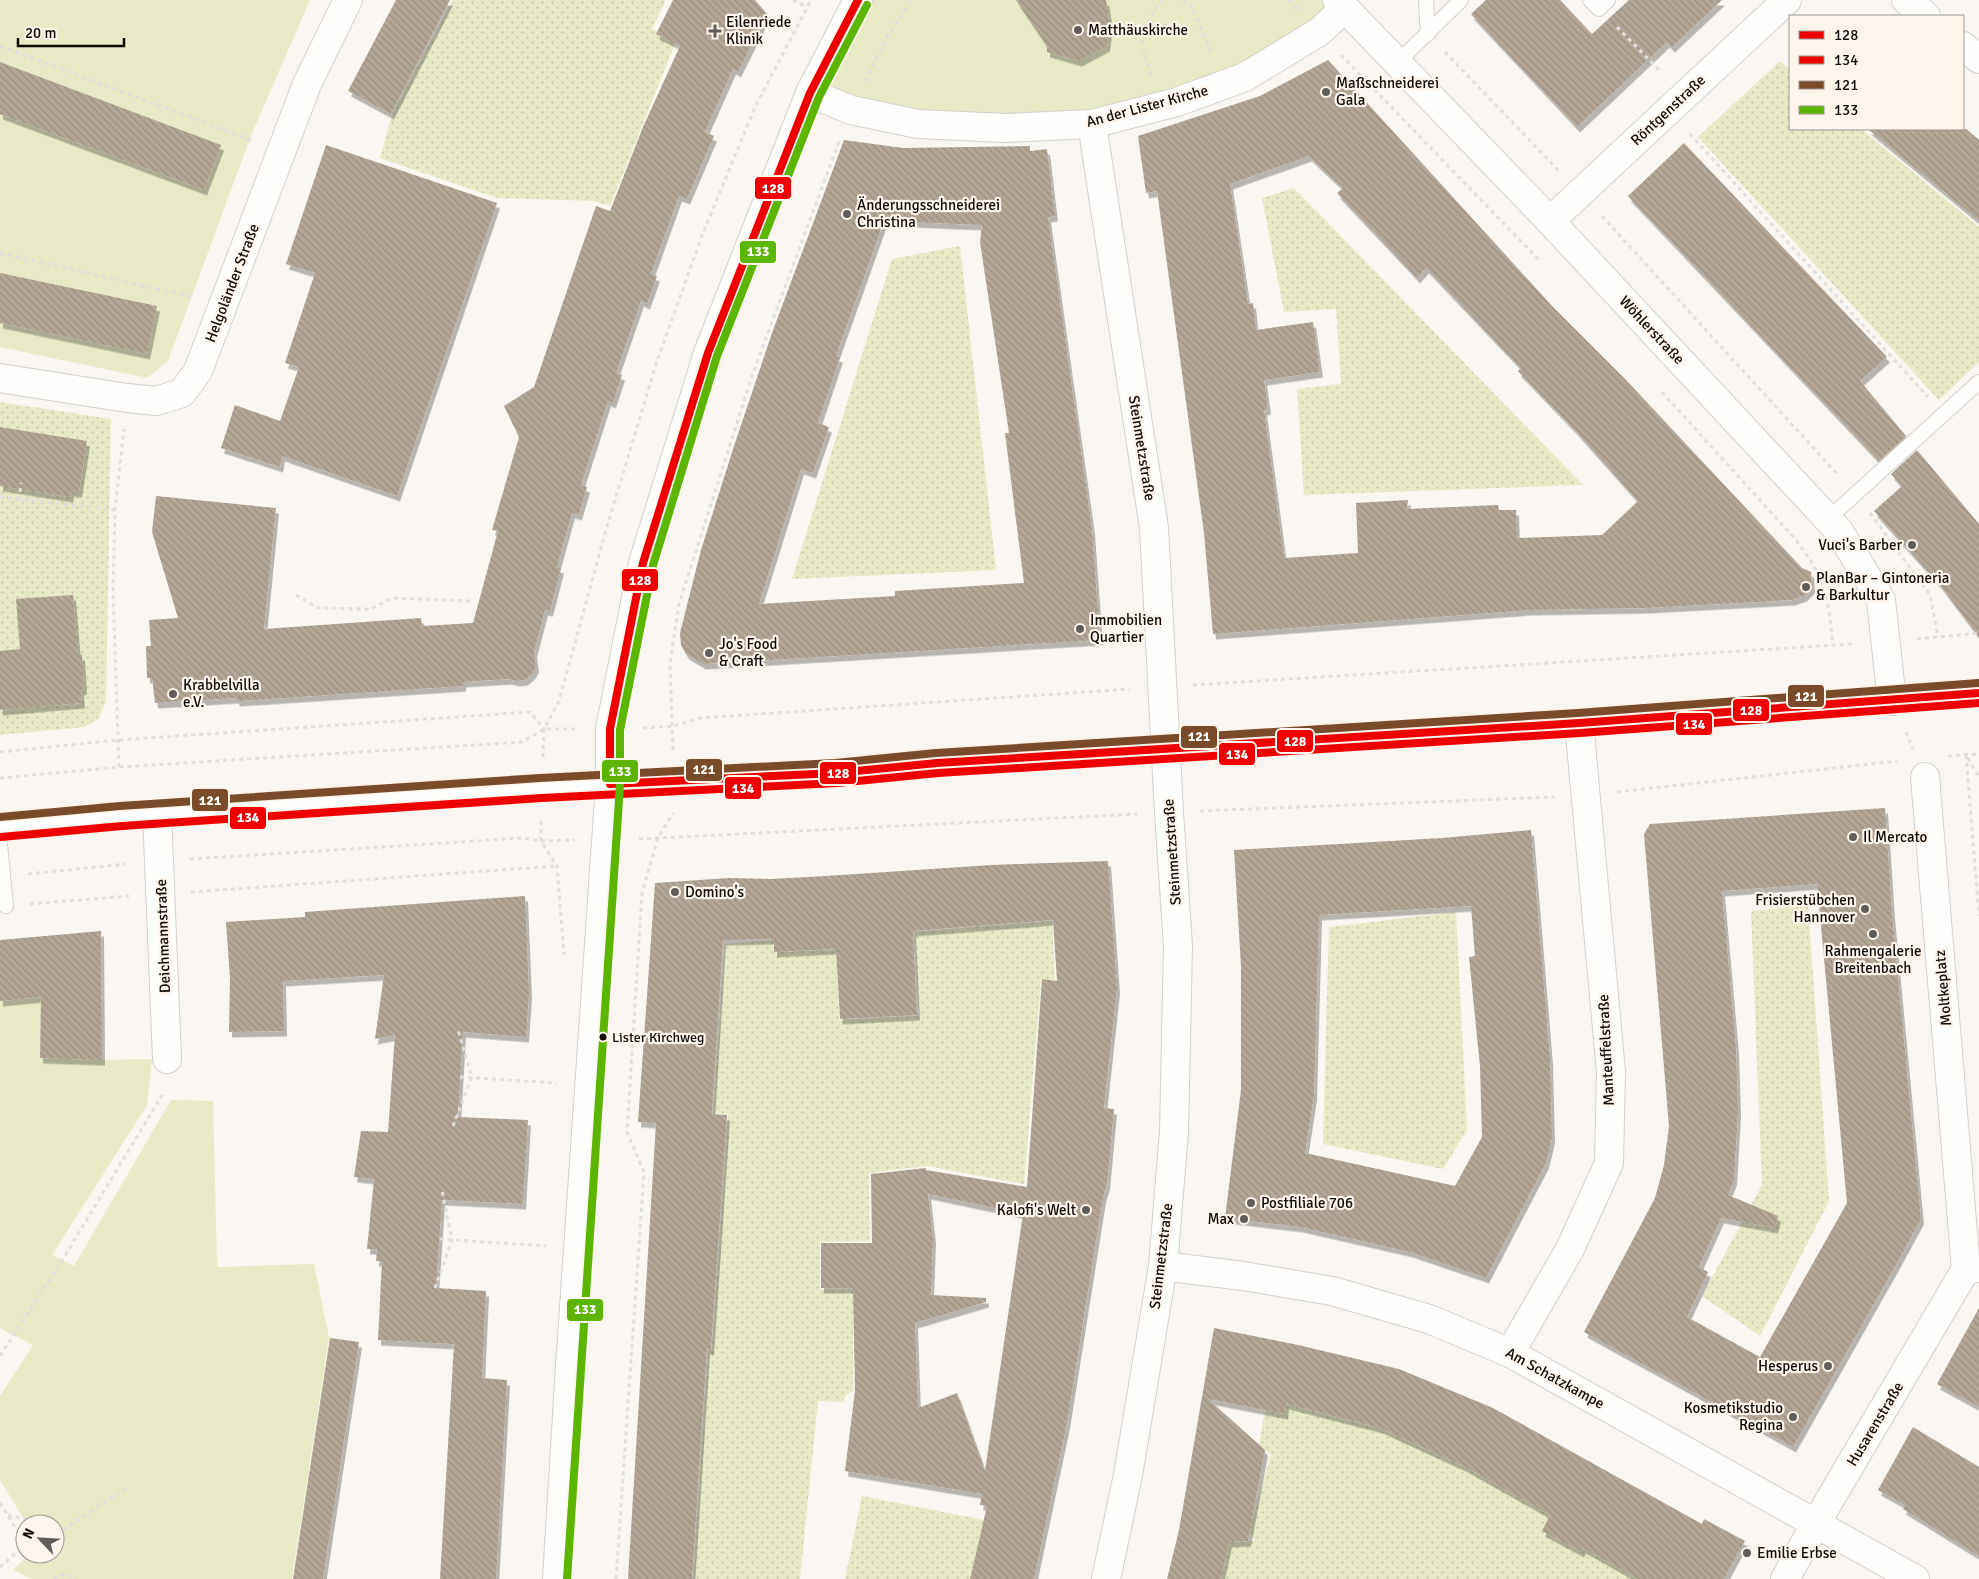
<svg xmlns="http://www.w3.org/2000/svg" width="1979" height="1579" font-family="Signika,sans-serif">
<defs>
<pattern id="garden-dots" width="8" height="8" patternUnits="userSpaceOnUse" patternTransform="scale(1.25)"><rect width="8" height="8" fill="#e7e9c7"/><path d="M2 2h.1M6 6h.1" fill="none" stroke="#c5c6aa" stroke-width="1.8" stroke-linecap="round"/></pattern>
<pattern id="building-back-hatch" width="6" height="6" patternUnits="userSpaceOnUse" patternTransform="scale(1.25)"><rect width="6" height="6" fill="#b4a797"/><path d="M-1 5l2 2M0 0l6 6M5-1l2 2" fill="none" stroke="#9a8e81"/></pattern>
<filter id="shadow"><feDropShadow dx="3" dy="5.5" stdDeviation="0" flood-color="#0004"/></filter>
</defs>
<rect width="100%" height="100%" fill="#f9f5f0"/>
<path fill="#e7e9c7" d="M 0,0 L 310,0 L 252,133 L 168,361 L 147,378 L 0,347 Z
M 858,0 L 1337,0 L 1245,77 L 1006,128 L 810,93 Z
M 53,989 L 41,1014 L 40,1057 L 102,1060 L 152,1059 L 147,1105 L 52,1255 L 74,1266 L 171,1100 L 213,1101 L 217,1267 L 314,1264 L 329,1337 L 292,1579 L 32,1579 L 13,1570 L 30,1554 L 55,1554 L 55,1524 L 27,1524 L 0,1480 L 0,1396 L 33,1345 L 0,1328 L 0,1001 Z"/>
<path fill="url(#garden-dots)" d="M 453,0 L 666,0 L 652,29 L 676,41 L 610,206 L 593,201 L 497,198 L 380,158 L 393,112 Z
M 1780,61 L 1790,70 L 1790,129 L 1861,129 L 1979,227 L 1979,362 L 1939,400 L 1698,137 Z
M 1294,188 L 1583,485 L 1304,495 L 1297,389 L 1341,384 L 1336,309 L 1284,312 L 1262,198 Z
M 960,246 L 996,570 L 792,579 L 892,259 Z
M 0,402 L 111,419 L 106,702 L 98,719 L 84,727 L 0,735 Z
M 1808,905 L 1829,1201 L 1760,1336 L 1702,1296 L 1762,1185 L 1751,911 Z
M 1456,912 L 1467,1130 L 1443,1169 L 1323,1144 L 1329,927 Z
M 1052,921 L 1055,980 L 1041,979 L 1024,1184 L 927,1166 L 869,1173 L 870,1241 L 820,1242 L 820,1289 L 871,1289 L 872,1315 L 853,1314 L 853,1391 L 845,1396 L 844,1402 L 818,1401 L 800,1579 L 693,1579 L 708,1350 L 712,1350 L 728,1114 L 713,1113 L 725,944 L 773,940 L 774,952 L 832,950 L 832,937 L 854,935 L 837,962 L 839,1020 L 919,1016 L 914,932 Z
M 1286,1404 L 1380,1428 L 1465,1467 L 1550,1515 L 1581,1552 L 1586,1542 L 1600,1549 L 1597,1556 L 1611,1564 L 1617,1552 L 1653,1579 L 1221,1579 L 1229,1542 L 1255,1541 L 1249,1531 L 1271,1455 L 1259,1445 L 1265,1410 L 1284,1414 Z
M 862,1496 L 984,1520 L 970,1579 L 845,1579 Z"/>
<path fill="url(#building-back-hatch)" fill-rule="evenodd" filter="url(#shadow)" d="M 396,0 L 450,0 L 391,114 L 348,91 Z
M 673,0 L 755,0 L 767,14 L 738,72 L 733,69 L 705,132 L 714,136 L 687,199 L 679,196 L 651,274 L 657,276 L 647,304 L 641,301 L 616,373 L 622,375 L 613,403 L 608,401 L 581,485 L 587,487 L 579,515 L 572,513 L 557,567 L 561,568 L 550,611 L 545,610 L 534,652 L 536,667 L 532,674 L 525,680 L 517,681 L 508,679 L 463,682 L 463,686 L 237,701 L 236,698 L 155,703 L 152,678 L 147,678 L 146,646 L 151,646 L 149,620 L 178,618 L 152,532 L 156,496 L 276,508 L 264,629 L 421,618 L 422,626 L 473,623 L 498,531 L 492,530 L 519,437 L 504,406 L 534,387 L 596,206 L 610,211 L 643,127 L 680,46 L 656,34 Z
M 1016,0 L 1106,0 L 1110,23 L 1107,46 L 1079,61 L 1047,52 L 1047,46 Z
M 1486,0 L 1560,0 L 1592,34 L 1629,0 L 1722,0 L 1672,47 L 1667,42 L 1577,127 L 1471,14 Z
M 1328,60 L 1552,306 L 1626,380 L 1802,568 L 1811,572 L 1812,588 L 1804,596 L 1792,600 L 1646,608 L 1528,610 L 1213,634 L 1204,533 L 1157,191 L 1146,193 L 1138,136 L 1260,96 ZM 1309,156 L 1343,188 L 1337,193 L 1417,278 L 1426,268 L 1521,368 L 1518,371 L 1575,430 L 1638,501 L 1602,535 L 1517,538 L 1516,510 L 1499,510 L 1498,505 L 1407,509 L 1408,500 L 1356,503 L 1358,553 L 1284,558 L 1264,410 L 1268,409 L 1264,380 L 1320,372 L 1313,322 L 1256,330 L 1253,303 L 1248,304 L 1230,184 Z
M 0,62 L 221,145 L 204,190 L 0,114 Z
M 1868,129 L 1966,129 L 1979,140 L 1979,221 Z
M 844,140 L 903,148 L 1030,146 L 1030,151 L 1047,149 L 1055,216 L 1048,217 L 1092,529 L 1100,640 L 703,664 L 686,654 L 681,645 L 680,633 L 701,550 L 734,446 L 772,333 ZM 884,221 L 982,225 L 980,242 L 1009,433 L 1005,433 L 1024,583 L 895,591 L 895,596 L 759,604 L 801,469 L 813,473 L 829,427 L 818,423 L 840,357 L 836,356 Z
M 1684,143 L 1887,357 L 1860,381 L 1906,436 L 1879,461 L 1628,196 Z
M 326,145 L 497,203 L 397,496 L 282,456 L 280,467 L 221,448 L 235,405 L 280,421 L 299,367 L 285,363 L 315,273 L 286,264 Z
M 0,273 L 157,306 L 147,354 L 0,323 Z
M 0,427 L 87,441 L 79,492 L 71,491 L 70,497 L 0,486 Z
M 1917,450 L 1979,524 L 1979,637 L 1939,584 L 1874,511 L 1902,486 L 1891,474 Z
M 73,595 L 78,655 L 82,655 L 84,689 L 81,690 L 82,703 L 0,710 L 0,651 L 20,649 L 16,599 Z
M 1885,808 L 1892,913 L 1921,1219 L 1896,1265 L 1793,1447 L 1584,1332 L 1655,1198 L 1664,1165 L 1669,1126 L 1644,834 L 1650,824 ZM 1817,884 L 1847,1203 L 1760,1357 L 1687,1317 L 1708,1272 L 1699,1267 L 1721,1218 L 1775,1228 L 1778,1216 L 1728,1195 L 1734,1180 L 1738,1111 L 1736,1048 L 1722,891 Z
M 1531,830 L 1550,1059 L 1552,1138 L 1546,1163 L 1486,1278 L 1410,1252 L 1300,1227 L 1225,1218 L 1241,1090 L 1241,966 L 1234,850 L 1442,838 ZM 1471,906 L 1475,956 L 1469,957 L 1480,1066 L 1482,1137 L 1455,1186 L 1305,1153 L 1314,1095 L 1319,915 Z
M 1108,861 L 1117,988 L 1104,1108 L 1114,1109 L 1107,1184 L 1103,1197 L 1067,1423 L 1034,1579 L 970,1579 L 987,1506 L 980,1505 L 982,1494 L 845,1471 L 855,1391 L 853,1288 L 821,1288 L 821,1243 L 872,1243 L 871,1174 L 926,1168 L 926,1170 L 1027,1187 L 1042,979 L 1057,981 L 1053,920 L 913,931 L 917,1015 L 840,1019 L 836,949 L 774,952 L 774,939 L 723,940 L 712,1114 L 727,1115 L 711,1350 L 707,1349 L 692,1579 L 628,1579 L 656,1123 L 638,1122 L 655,883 L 729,878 L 771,879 L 826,876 L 991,865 ZM 928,1194 L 1023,1214 L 985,1471 L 957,1393 L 918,1408 L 915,1323 L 986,1302 L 986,1298 L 931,1295 L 933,1238 Z
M 525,896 L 529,993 L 526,1037 L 463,1032 L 458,1117 L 528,1120 L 523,1204 L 442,1200 L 436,1288 L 486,1291 L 482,1378 L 507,1380 L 496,1579 L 440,1579 L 454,1344 L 378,1340 L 382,1261 L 376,1261 L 377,1249 L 367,1249 L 374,1179 L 354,1177 L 361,1131 L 388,1132 L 395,1035 L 375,1039 L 384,975 L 283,981 L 284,1031 L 229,1032 L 230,978 L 226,922 L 305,917 L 305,912 Z
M 101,931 L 102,1060 L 40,1058 L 41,997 L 0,1001 L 0,940 Z
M 1979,1308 L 1979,1407 L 1937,1384 Z
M 1214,1328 L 1298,1345 L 1399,1369 L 1493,1408 L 1702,1524 L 1704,1519 L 1745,1541 L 1724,1579 L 1638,1579 L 1583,1548 L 1581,1552 L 1542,1531 L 1550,1515 L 1465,1467 L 1380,1428 L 1286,1404 L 1285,1414 L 1208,1399 L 1265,1450 L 1248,1541 L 1229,1542 L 1221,1579 L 1167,1579 L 1179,1530 Z
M 330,1338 L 359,1342 L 323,1579 L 293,1579 Z
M 1913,1427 L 1979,1467 L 1979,1556 L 1903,1509 L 1905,1505 L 1878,1490 Z"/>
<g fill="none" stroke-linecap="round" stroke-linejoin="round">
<defs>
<path id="service" d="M 1426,0 L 1428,34
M 1590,0 L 1599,9 L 1608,0
M 1397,63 L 1461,0
M 1828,519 L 1979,382
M 0,844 L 6,906"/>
<path id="minor" d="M 1337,0 L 1550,221 L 1839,531 L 1881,600 L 1892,701
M 1906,0 L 1926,16
M 1963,46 L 1979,59
M 810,93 L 851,110 L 918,124 L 1006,128 L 1092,124 L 1177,102 L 1245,77 L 1319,32 L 1345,8
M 1092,124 L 1154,528 L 1169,812 L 1178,946 L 1174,1132 L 1163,1266 L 1128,1475 L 1106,1579
M 1550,221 L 1787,0
M 0,378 L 127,398 L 156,401 L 182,393 L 198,371 L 307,84 L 348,0
M 1925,777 L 1966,1269 L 1979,1268
M 157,813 L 167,1059
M 1163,1266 L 1243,1276 L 1332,1291 L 1429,1319 L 1510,1353 L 1915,1579
M 1510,1353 L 1570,1249 L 1609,1163 L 1611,1072 L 1579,723
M 1785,1579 L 1816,1523 L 1966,1269"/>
<path id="tertiary" d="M 0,827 L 121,816 L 541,788 L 836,773 L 937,763 L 1579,723 L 1979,693
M 557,1579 L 570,1366 L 610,784 L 610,729 L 643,563 L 708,353 L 810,93 L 858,0"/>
</defs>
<use href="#service" stroke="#d4d0cc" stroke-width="16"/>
<use href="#minor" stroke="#d4d0cc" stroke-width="30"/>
<use href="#tertiary" stroke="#d4d0cc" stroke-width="30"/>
<path stroke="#e0dedc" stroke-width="3" stroke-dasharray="4 4" stroke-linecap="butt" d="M 793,0 L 807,7
M 1183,0 L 1190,4 L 1213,55
M 1289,0 L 1297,9
M 1617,27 L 1662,73
M 0,46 L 251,140
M 1445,52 L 1558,170
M 1341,55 L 1538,259
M 1151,75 L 1140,34 L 1161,0
M 865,81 L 887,37 L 911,0
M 1690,134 L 1928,397
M 1602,216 L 1839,476
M 0,253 L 192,297
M 1662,392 L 1796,540 L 1814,565 L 1822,587 L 1829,610 L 1833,645
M 0,497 L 115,510
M 19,500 L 21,483
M 1870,513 L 1930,595 L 1938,637
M 296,595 L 318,608 L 371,609 L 392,598 L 470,601
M 1917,639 L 1979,633
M 1193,685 L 1853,644
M 643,728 L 674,726 L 700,718 L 1130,689
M 1906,732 L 1913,749
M 673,750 L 670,663 L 679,604 L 753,373 L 840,139
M 0,752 L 118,740 L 530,712 L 544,729
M 1966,755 L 1979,916
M 1948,756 L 1979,754
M 543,757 L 544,729 L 559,701 L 606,530 L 657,361 L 703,233 L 756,105 L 811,0
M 1968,758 L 1979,777
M 119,767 L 113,590 L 115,510 L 124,429
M 0,778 L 119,767 L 522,742 L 544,729 L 577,729
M 1617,792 L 1897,761
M 1200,811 L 1554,797
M 541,821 L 541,841 L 557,866 L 564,955
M 639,839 L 1137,814
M 190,859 L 523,838 L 541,841 L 575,840
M 28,874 L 126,864
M 191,892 L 557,866
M 30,904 L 129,896
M 460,1077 L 557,1083
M 453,1126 L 472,1077 L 458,1030
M 440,1239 L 546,1246
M 435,1288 L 452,1240 L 442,1190
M 0,1356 L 63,1259 L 164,1092
M 0,1503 L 25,1543
M 8,1515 L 43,1524
M 55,1527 L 65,1529 L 125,1488
M 0,1567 L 25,1545
M 53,1579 L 65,1574 L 76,1579
M 616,1579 L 644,1172 L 627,1132 L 642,893 L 658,838 L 673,813"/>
<use href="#service" stroke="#fefefd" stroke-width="14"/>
<use href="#minor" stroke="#fefefd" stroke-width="28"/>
<use href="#tertiary" stroke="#fefefd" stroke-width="28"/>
<defs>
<path id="bus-1" d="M 610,784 L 836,773 L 937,763 L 1579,723 L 1979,693
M 610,784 L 610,729 L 643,563 L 708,353 L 810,93 L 858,0"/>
<path id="bus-2" d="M 1,837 L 122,826 L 542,798 L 837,783 L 938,773 L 1580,733 L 1979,703"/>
<path id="bus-3" d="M 0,817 L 120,806 L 540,778 L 835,763 L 936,753 L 1578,713 L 1978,683"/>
<path id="bus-4" d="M 567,1579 L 620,785 L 620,730 L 653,565 L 717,356 L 819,97 L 867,5"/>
</defs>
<use href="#bus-1" stroke="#fdf5ec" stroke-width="11"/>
<use href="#bus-2" stroke="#fdf5ec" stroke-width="11"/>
<use href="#bus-3" stroke="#fdf5ec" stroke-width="11"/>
<use href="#bus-4" stroke="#fdf5ec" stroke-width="11"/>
<use href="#bus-1" stroke="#e00" stroke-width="8"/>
<use href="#bus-2" stroke="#e00" stroke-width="8"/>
<use href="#bus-3" stroke="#7a4b2a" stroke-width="8"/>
<use href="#bus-4" stroke="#5cb502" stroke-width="8"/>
</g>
<g fill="#605d5a" stroke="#fdf5ec" stroke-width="2">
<circle cx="1078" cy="30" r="5"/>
<path d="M712.5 23.5h5v5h5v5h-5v5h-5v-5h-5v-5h5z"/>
<circle cx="1326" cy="92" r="5"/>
<circle cx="847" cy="214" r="5"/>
<circle cx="1912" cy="545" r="5"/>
<circle cx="1806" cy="587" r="5"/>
<circle cx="1080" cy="629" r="5"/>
<circle cx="709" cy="653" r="5"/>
<circle cx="173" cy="694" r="5"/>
<circle cx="1853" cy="837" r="5"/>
<circle cx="675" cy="892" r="5"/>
<circle cx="1865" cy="909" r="5"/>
<circle cx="1873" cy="934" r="5"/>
<circle cx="1251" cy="1203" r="5"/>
<circle cx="1086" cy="1210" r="5"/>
<circle cx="1244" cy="1219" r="5"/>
<circle cx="1828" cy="1366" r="5"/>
<circle cx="1793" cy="1417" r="5"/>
<circle cx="1747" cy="1553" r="5"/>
</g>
<circle fill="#0e0b09" stroke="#fdf5ec" stroke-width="2" cx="603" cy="1037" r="4.5"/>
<g text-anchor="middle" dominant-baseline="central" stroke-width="4.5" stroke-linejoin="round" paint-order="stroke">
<g font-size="14" fill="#0e0b09" stroke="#fdf5ec" text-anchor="start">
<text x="612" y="1037">Lister Kirchweg</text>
</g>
<g font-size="15" fill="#0e0b09" stroke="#fdf5ec" text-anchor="start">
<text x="726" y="22">Eilenriede<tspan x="726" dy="17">Klinik</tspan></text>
<text x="1088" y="30">Matthäuskirche</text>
<text x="1336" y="83">Maßschneiderei<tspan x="1336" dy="17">Gala</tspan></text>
<text x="857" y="205">Änderungsschneiderei<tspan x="857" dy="17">Christina</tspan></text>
<text x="1902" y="545" text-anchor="end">Vuci's Barber</text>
<text x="1816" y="578">PlanBar – Gintoneria<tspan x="1816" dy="17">&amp; Barkultur</tspan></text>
<text x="1090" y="620">Immobilien<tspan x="1090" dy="17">Quartier</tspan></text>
<text x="719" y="644">Jo's Food<tspan x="719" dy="17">&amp; Craft</tspan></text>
<text x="183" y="685">Krabbelvilla<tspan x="183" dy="17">e.V.</tspan></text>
<text x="1863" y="837">Il Mercato</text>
<text x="685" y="892">Domino's</text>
<text x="1855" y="900" text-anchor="end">Frisierstübchen<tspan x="1855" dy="17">Hannover</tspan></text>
<text x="1873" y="951" text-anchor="middle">Rahmengalerie<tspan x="1873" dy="17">Breitenbach</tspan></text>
<text x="1261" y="1203">Postfiliale 706</text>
<text x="1076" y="1210" text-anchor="end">Kalofi's Welt</text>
<text x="1234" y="1219" text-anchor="end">Max</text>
<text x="1818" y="1366" text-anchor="end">Hesperus</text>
<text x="1783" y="1408" text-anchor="end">Kosmetikstudio<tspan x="1783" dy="17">Regina</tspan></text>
<text x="1757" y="1553">Emilie Erbse</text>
</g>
<g font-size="15" fill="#0e0b09" stroke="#fdf5ec">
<text transform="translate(1147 106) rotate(-15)">An der Lister Kirche</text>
<text transform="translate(1668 110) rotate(-43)">Röntgenstraße</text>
<text transform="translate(232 283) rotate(-69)">Helgoländer Straße</text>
<text transform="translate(1652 330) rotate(47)">Wöhlerstraße</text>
<text transform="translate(1142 448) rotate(81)">Steinmetzstraße</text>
<text transform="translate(1172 852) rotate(-94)">Steinmetzstraße</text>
<text transform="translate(163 936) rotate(-92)">Deichmannstraße</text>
<text transform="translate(1943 988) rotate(-95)">Moltkeplatz</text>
<text transform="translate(1606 1050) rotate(-93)">Manteuffelstraße</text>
<text transform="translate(1161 1256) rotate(-83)">Steinmetzstraße</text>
<text transform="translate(1555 1378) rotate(29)">Am Schatzkampe</text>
<text transform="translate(1875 1424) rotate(-59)">Husarenstraße</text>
</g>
</g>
<g stroke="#fdf5ec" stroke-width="2">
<rect x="754" y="176" width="38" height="24" rx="5" fill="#e00"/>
<rect x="739" y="240" width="38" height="24" rx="5" fill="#5cb502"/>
<rect x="621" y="568" width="38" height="24" rx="5" fill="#e00"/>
<rect x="1787" y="684" width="38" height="24" rx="5" fill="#7a4b2a"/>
<rect x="1732" y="698" width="38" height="24" rx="5" fill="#e00"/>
<rect x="1675" y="712" width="38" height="24" rx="5" fill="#e00"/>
<rect x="1180" y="725" width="38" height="24" rx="5" fill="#7a4b2a"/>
<rect x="1276" y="729" width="38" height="24" rx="5" fill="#e00"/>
<rect x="1218" y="742" width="38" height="24" rx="5" fill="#e00"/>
<rect x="685" y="758" width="38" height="24" rx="5" fill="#7a4b2a"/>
<rect x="601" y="759" width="38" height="24" rx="5" fill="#5cb502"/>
<rect x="819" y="761" width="38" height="24" rx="5" fill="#e00"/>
<rect x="724" y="776" width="38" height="24" rx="5" fill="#e00"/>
<rect x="191" y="788" width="38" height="24" rx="5" fill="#7a4b2a"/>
<rect x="229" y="806" width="38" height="24" rx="5" fill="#e00"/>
<rect x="566" y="1298" width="38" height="24" rx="5" fill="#5cb502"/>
</g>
<g font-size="14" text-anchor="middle" font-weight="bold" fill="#fff">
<text x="773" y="193">128</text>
<text x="758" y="256">133</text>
<text x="640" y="585">128</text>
<text x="1806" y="701">121</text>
<text x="1751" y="715">128</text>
<text x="1694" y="729">134</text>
<text x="1199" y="741">121</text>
<text x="1295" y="746">128</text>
<text x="1237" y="759">134</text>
<text x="704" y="774">121</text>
<text x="620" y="776">133</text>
<text x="838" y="778">128</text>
<text x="743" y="793">134</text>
<text x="210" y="805">121</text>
<text x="248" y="822">134</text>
<text x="585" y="1314">133</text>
</g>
<rect x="1789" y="15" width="175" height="115" fill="#fdf5ec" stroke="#9d9791"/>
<rect x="1799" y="31" width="25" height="8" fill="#ee0000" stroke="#9d9791"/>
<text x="1834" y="40" font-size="15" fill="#0e0b09">128</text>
<rect x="1799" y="56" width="25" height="8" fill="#ee0000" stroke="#9d9791"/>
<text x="1834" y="65" font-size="15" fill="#0e0b09">134</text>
<rect x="1799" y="81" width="25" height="8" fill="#7a4b2a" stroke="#9d9791"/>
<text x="1834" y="90" font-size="15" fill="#0e0b09">121</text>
<rect x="1799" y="106" width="25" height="8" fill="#5cb502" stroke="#9d9791"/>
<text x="1834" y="115" font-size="15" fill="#0e0b09">133</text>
<g transform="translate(40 1539) rotate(295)"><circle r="24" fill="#fdf5ec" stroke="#9d9791"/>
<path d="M0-4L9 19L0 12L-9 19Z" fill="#605d5a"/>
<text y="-8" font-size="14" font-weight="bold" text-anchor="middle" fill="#0e0b09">N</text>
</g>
<path d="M18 38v8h106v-8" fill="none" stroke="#0e0b09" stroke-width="2.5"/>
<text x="25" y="38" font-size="15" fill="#0e0b09" stroke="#fdf5ec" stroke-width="4" paint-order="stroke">20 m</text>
</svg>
